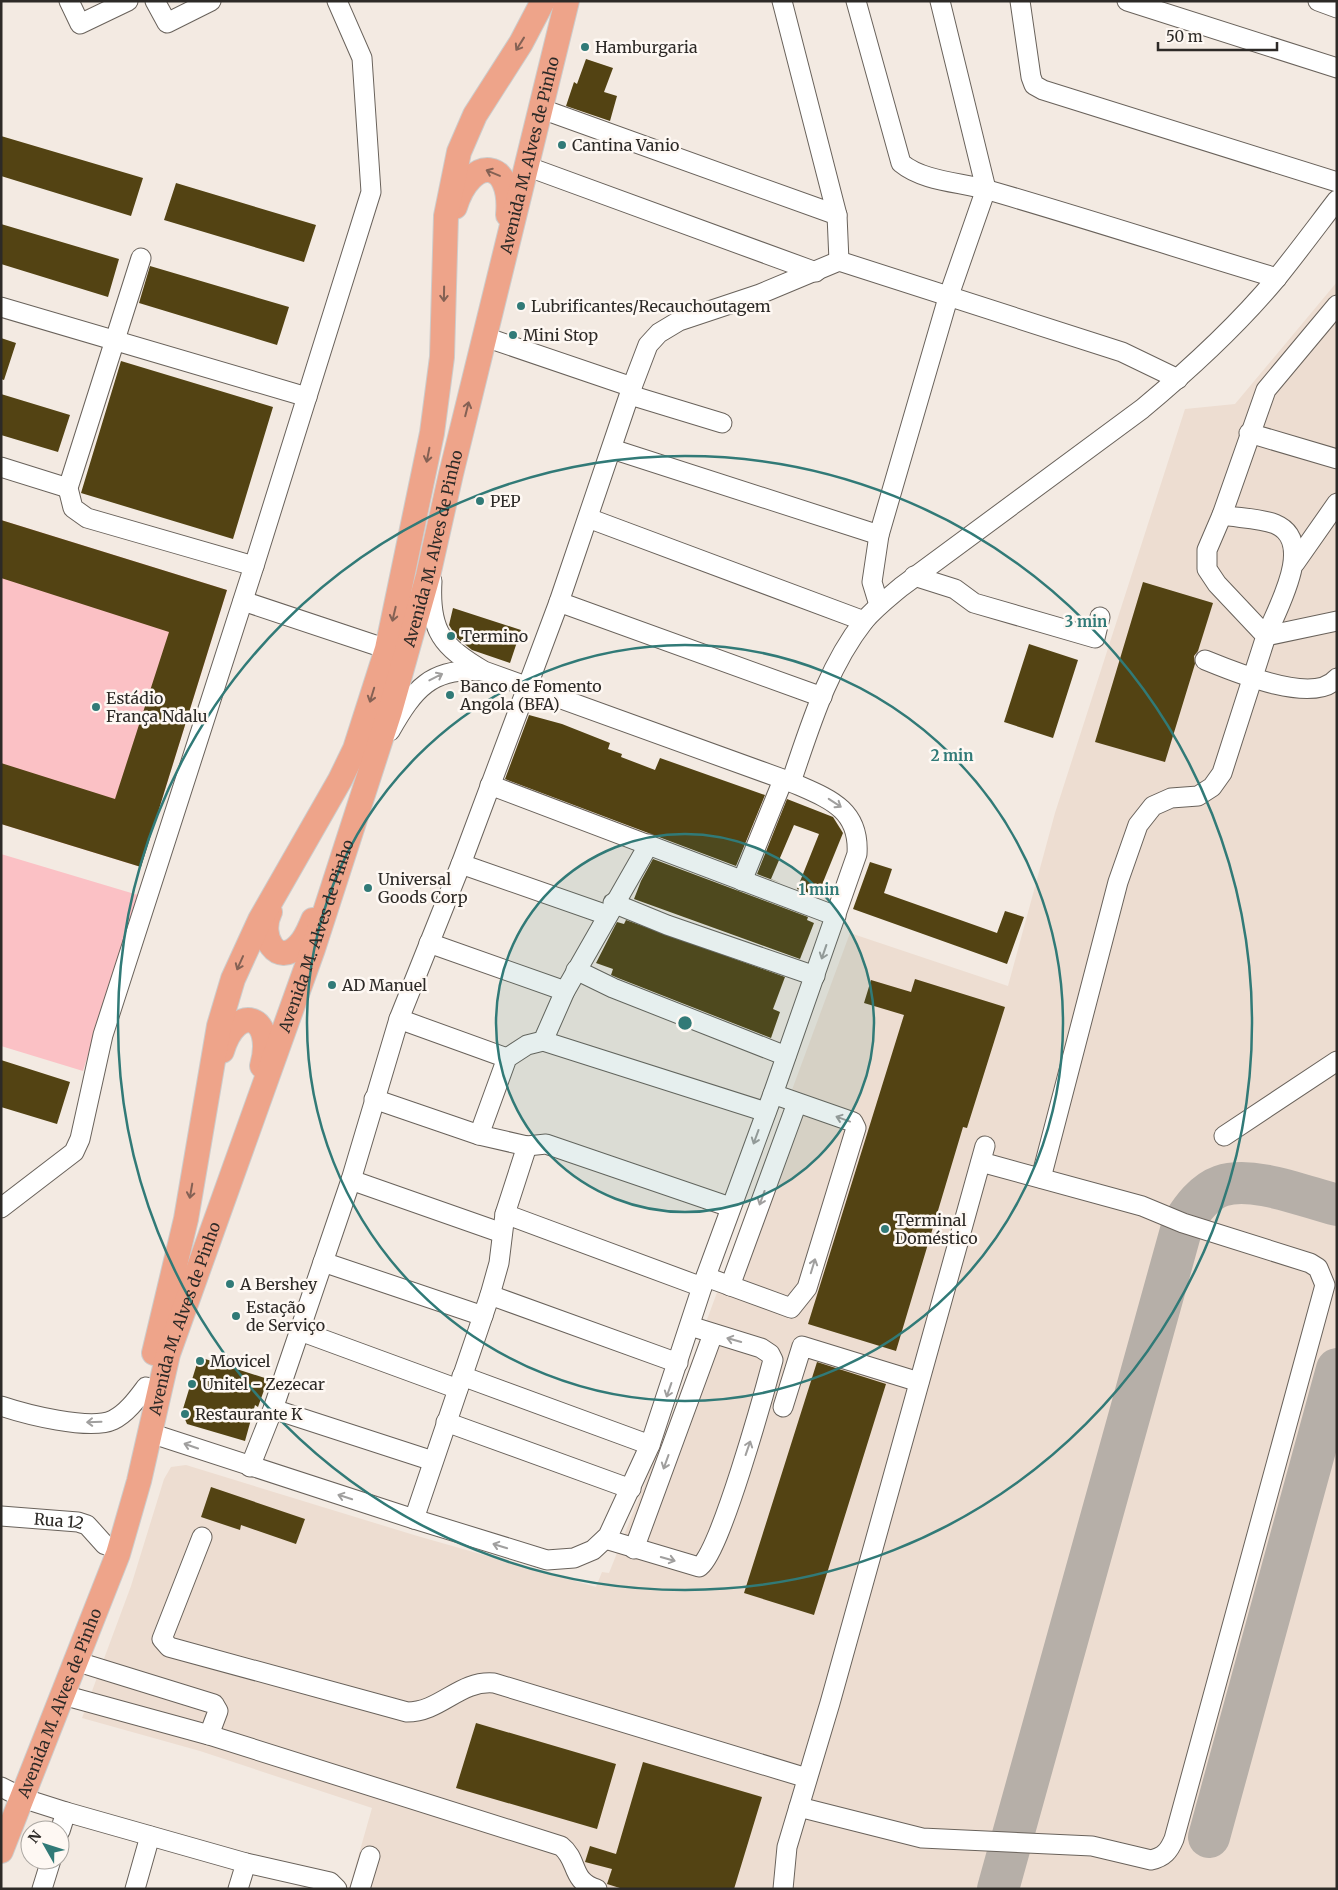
<svg xmlns="http://www.w3.org/2000/svg" width="1338" height="1890" font-family="Merriweather,serif">
<rect width="100%" height="100%" fill="#f3eae2"/>
<path fill="#edddd1" d="M 1337,282 L 1337,1889 L 349,1889 L 372,1808 L 200,1751 L 82,1718 L 131,1586 L 164,1479 L 171,1467 L 186,1465 L 414,1535 L 596,1587 L 602,1572 L 609,1573 L 668,1425 L 850,933 L 1008,986 L 1055,813 L 1185,409 L 1235,404 Z"/>
<path fill="#fbc1c5" d="M 1,520 L 227,590 L 141,867 L 1,824 Z
M 1,854 L 138,895 L 83,1071 L 1,1046 Z"/>
<g fill="none" stroke-linecap="round" stroke-linejoin="round">
<path stroke="#b6afa8" stroke-width="42" d="M 1209,1837 L 1337,1369
M 998,1889 L 1183,1223 C 1192,1209 1204,1192 1221,1186 C 1253,1175 1305,1197 1337,1205"/>
</g>
<path fill="#534313" d="M 586,59 L 613,68 L 604,92 L 617,96 L 610,121 L 566,106 L 574,82 L 577,84 Z
M 1,136 L 143,178 L 131,216 L 1,176 Z
M 176,183 L 316,225 L 304,262 L 164,220 Z
M 1,224 L 119,259 L 108,297 L 1,264 Z
M 150,266 L 289,307 L 277,345 L 139,303 Z
M 1,338 L 16,343 L 4,380 L 1,379 Z
M 121,361 L 273,407 L 233,539 L 81,493 Z
M 1,394 L 70,415 L 58,452 L 1,435 Z
M 1,520 L 227,590 L 141,867 L 1,824 L 1,763 L 115,799 L 169,632 L 1,578 Z
M 1143,582 L 1213,603 L 1198,651 L 1194,656 L 1195,664 L 1165,762 L 1095,742 Z
M 453,608 L 521,630 L 510,663 L 472,650 L 457,638 L 449,625 Z
M 1029,644 L 1078,660 L 1053,738 L 1004,722 Z
M 529,715 L 562,724 L 610,743 L 608,749 L 622,754 L 621,757 L 655,770 L 660,758 L 765,795 L 736,866 L 505,779 Z
M 787,799 L 833,817 L 843,833 L 817,897 L 797,889 L 819,834 L 794,825 L 771,879 L 781,883 L 757,874 Z
M 653,859 L 808,917 L 807,920 L 814,923 L 800,959 L 634,899 L 641,881 Z
M 870,862 L 892,869 L 884,893 L 997,933 L 1005,911 L 1024,917 L 1007,964 L 853,909 Z
M 626,920 L 785,977 L 773,1009 L 780,1012 L 771,1038 L 618,978 L 611,975 L 613,969 L 596,963 L 617,922 L 624,924 Z
M 915,979 L 1005,1007 L 967,1128 L 963,1127 L 896,1351 L 808,1324 L 904,1015 L 864,1003 L 871,980 L 911,992 Z
M 1,1060 L 70,1082 L 57,1124 L 1,1107 Z
M 199,1357 L 268,1379 L 258,1407 L 255,1405 L 245,1441 L 187,1424 L 182,1412 Z
M 817,1362 L 886,1384 L 814,1615 L 744,1593 Z
M 211,1487 L 305,1519 L 296,1544 L 241,1525 L 240,1530 L 201,1517 Z
M 476,1723 L 616,1764 L 597,1829 L 456,1788 Z
M 643,1762 L 762,1797 L 734,1889 L 623,1889 L 607,1884 L 612,1869 L 585,1862 L 590,1846 L 616,1854 Z"/>
<g fill="none" stroke-linecap="round" stroke-linejoin="round">
<defs>
<g id="minor">
<path d="M 69,1 L 80,24 L 128,1"/>
<path d="M 155,1 L 167,23 L 211,1"/>
<path d="M 782,1 L 837,215 L 839,261"/>
<path d="M 856,1 L 901,163 C 924,182 961,182 988,190 C 1085,218 1180,249 1277,278"/>
<path d="M 1020,1 L 1031,77 L 1034,85 L 1043,90 L 1337,182"/>
<path d="M 1127,1 L 1337,68"/>
<path d="M 1318,1 L 1337,8"/>
<path d="M 539,108 L 837,215"/>
<path d="M 526,166 L 816,272"/>
<path d="M 141,258 L 68,488 L 73,508 L 87,518 L 254,566"/>
<path d="M 1,307 L 307,397"/>
<path d="M 485,337 L 632,387"/>
<path d="M 630,395 L 722,423"/>
<path d="M 1249,433 L 1337,459"/>
<path d="M 612,449 L 879,535"/>
<path d="M 1,467 L 68,488"/>
<path d="M 1222,515 C 1238,518 1260,518 1275,524 C 1316,541 1278,607 1266,636"/>
<path d="M 588,518 L 864,621"/>
<path d="M 1295,563 L 1337,503"/>
<path d="M 914,576 L 955,589 L 974,603 L 1095,638 L 1100,617"/>
<path d="M 243,601 L 387,649"/>
<path d="M 559,602 L 822,697"/>
<path d="M 879,605 L 872,582 L 879,535 L 948,298 L 986,189 L 940,1"/>
<path d="M 1266,636 L 1337,621"/>
<path d="M 1205,660 C 1232,671 1314,706 1337,678"/>
<path d="M 390,731 C 414,689 431,667 483,671"/>
<path d="M 791,782 C 810,727 827,668 864,621 C 875,608 888,598 901,587 L 1142,409 C 1190,369 1236,327 1276,279 C 1297,253 1317,226 1337,200"/>
<path d="M 490,785 L 836,916"/>
<path d="M 461,864 L 607,915"/>
<path d="M 742,881 L 783,780"/>
<path d="M 613,903 L 667,925 L 815,976"/>
<path d="M 429,943 L 565,991"/>
<path d="M 576,970 L 613,988 L 786,1056"/>
<path d="M 399,1019 L 507,1058"/>
<path d="M 543,1041 L 766,1112"/>
<path d="M 374,1099 L 479,1135 L 527,1146 L 546,1144 L 730,1207"/>
<path d="M 479,1135 L 507,1058 L 527,1045 L 543,1041 L 565,991 L 649,844"/>
<path d="M 1224,1136 L 1337,1061"/>
<path d="M 1041,1178 L 1118,882 L 1138,825 L 1153,806 L 1171,798 L 1198,796 L 1212,787 L 1222,773 L 1266,636 L 1217,584 L 1207,569 L 1207,550 L 1222,515 L 1266,390 L 1337,305"/>
<path d="M 351,1180 L 502,1233"/>
<path d="M 1,1208 L 74,1152 L 80,1139 L 103,1035 L 254,566 L 371,192 L 362,58 L 337,1"/>
<path d="M 505,1214 L 702,1287"/>
<path d="M 323,1262 L 483,1316"/>
<path d="M 706,1277 L 791,1308 L 807,1288 L 856,1128 L 853,1122 L 773,1094"/>
<path d="M 730,1286 L 797,1103"/>
<path d="M 490,1295 L 678,1363"/>
<path d="M 300,1331 L 458,1389"/>
<path d="M 462,1376 L 650,1445"/>
<path d="M 1,1406 C 25,1414 90,1431 113,1420 C 127,1413 137,1399 146,1387"/>
<path d="M 783,1407 L 802,1346 L 919,1382"/>
<path d="M 273,1409 L 433,1461"/>
<path d="M 446,1422 L 631,1489"/>
<path d="M 150,1433 L 414,1519 L 547,1560 L 574,1558 L 593,1550 L 608,1536 L 650,1445 L 702,1287 L 773,1094 L 857,854 C 860,808 827,798 791,782 L 484,671 C 442,647 429,631 432,581"/>
<path d="M 250,1467 L 273,1409 L 351,1180 L 399,1019 L 461,864 L 559,602 L 632,387 L 648,345 L 659,333 L 679,321 L 760,294 L 839,261 L 1122,352 L 1178,379"/>
<path id="s1" d="M 1,1516 L 78,1522 L 87,1525 L 105,1545"/>
<path d="M 414,1519 L 490,1295 L 499,1263 L 505,1214 L 527,1146"/>
<path d="M 202,1537 L 162,1639 L 169,1647 L 407,1712 C 441,1712 459,1680 494,1683 L 807,1778"/>
<path d="M 605,1539 L 699,1567 C 719,1557 765,1390 773,1360 L 770,1354 L 761,1348 L 690,1326"/>
<path d="M 634,1549 L 713,1334"/>
<path d="M 75,1661 L 214,1704 L 218,1711 L 209,1735"/>
<path d="M 63,1695 L 209,1735 L 561,1846 C 579,1860 570,1881 597,1889"/>
<path d="M 1,1787 L 11,1792"/>
<path d="M 22,1798 L 66,1812"/>
<path d="M 799,1807 L 922,1838 L 1092,1846 L 1151,1860 C 1164,1857 1169,1851 1174,1839 L 1325,1285 L 1318,1268 L 1310,1263 L 1183,1223 L 1142,1206 L 981,1162"/>
<path d="M 60,1831 L 66,1812 L 246,1863 L 330,1882 L 337,1889"/>
<path d="M 42,1889 L 51,1860"/>
<path d="M 135,1889 L 150,1836"/>
<path d="M 238,1889 L 246,1863"/>
<path d="M 360,1889 L 370,1856"/>
<path d="M 783,1889 L 787,1847 L 830,1703 L 985,1146"/>
</g>
<g id="major">
<path d="M 455,207 C 471,155 513,158 508,215"/>
<path d="M 270,912 C 258,936 277,968 299,945 C 306,938 309,929 313,920"/>
<path d="M 222,1051 C 237,1001 276,1016 262,1066"/>
<path d="M 154,1353 L 186,1219 L 219,1026 L 233,979 L 260,920 L 340,780 L 355,749 L 387,649 L 432,433 L 442,357 L 446,216 L 459,152 L 475,115 L 521,43 L 543,1"/>
<path id="s2" d="M 1,1851 L 118,1554 L 139,1481 L 168,1354 L 313,949 L 390,711 L 428,576 L 451,474 L 567,1"/>
</g>
</defs>
<use href="#minor" stroke="#69625b" stroke-width="21"/>
<use href="#major" stroke="#cdcccb" stroke-width="26"/>
<use href="#minor" stroke="#fff" stroke-width="19"/>
<use href="#major" stroke="#eea48a" stroke-width="24"/>
</g>
<defs><path id="oneway-shaft" d="M-6 0H5M1.5-3L5.5 0L1.5 3" fill="none" stroke-width="1.6" stroke-linecap="round" stroke-linejoin="round" transform="scale(1.25)"/></defs>
<g stroke="#846154">
<use href="#oneway-shaft" transform="translate(520 44) rotate(122)"/>
<use href="#oneway-shaft" transform="translate(493 173) rotate(-157)"/>
<use href="#oneway-shaft" transform="translate(444 294) rotate(91)"/>
<use href="#oneway-shaft" transform="translate(467 409) rotate(-76)"/>
<use href="#oneway-shaft" transform="translate(428 455) rotate(101)"/>
<use href="#oneway-shaft" transform="translate(394 614) rotate(103)"/>
<use href="#oneway-shaft" transform="translate(372 695) rotate(107)"/>
<use href="#oneway-shaft" transform="translate(240 963) rotate(114)"/>
<use href="#oneway-shaft" transform="translate(191 1191) rotate(100)"/>
</g>
<g stroke="#a09f9e">
<use href="#oneway-shaft" transform="translate(436 677) rotate(-27)"/>
<use href="#oneway-shaft" transform="translate(835 803) rotate(33)"/>
<use href="#oneway-shaft" transform="translate(824 952) rotate(109)"/>
<use href="#oneway-shaft" transform="translate(843 1119) rotate(-160)"/>
<use href="#oneway-shaft" transform="translate(756 1137) rotate(110)"/>
<use href="#oneway-shaft" transform="translate(762 1198) rotate(110)"/>
<use href="#oneway-shaft" transform="translate(813 1266) rotate(-73)"/>
<use href="#oneway-shaft" transform="translate(734 1340) rotate(-164)"/>
<use href="#oneway-shaft" transform="translate(669 1390) rotate(109)"/>
<use href="#oneway-shaft" transform="translate(94 1422) rotate(178)"/>
<use href="#oneway-shaft" transform="translate(191 1446) rotate(-161)"/>
<use href="#oneway-shaft" transform="translate(748 1448) rotate(-71)"/>
<use href="#oneway-shaft" transform="translate(666 1462) rotate(110)"/>
<use href="#oneway-shaft" transform="translate(345 1497) rotate(-162)"/>
<use href="#oneway-shaft" transform="translate(500 1546) rotate(-163)"/>
<use href="#oneway-shaft" transform="translate(668 1559) rotate(16)"/>
</g>
<circle cx="685" cy="1023" r="189" fill="#317a77" fill-opacity=".12"/>
<g fill="none" stroke="#317a77" stroke-width="2.5">
<circle cx="685" cy="1023" r="189"/>
<circle cx="685" cy="1023" r="378"/>
<circle cx="685" cy="1023" r="567"/>
</g>
<g fill="#317a77" stroke="#fef8f3" stroke-width="2">
<circle cx="585" cy="47" r="5"/>
<circle cx="562" cy="145" r="5"/>
<circle cx="521" cy="306" r="5"/>
<circle cx="513" cy="335" r="5"/>
<circle cx="480" cy="501" r="5"/>
<circle cx="451" cy="636" r="5"/>
<circle cx="450" cy="695" r="5"/>
<circle cx="96" cy="707" r="5"/>
<circle cx="368" cy="888" r="5"/>
<circle cx="332" cy="985" r="5"/>
<circle cx="885" cy="1229" r="5"/>
<circle cx="230" cy="1284" r="5"/>
<circle cx="236" cy="1316" r="5"/>
<circle cx="200" cy="1361" r="5"/>
<circle cx="192" cy="1384" r="5"/>
<circle cx="185" cy="1414" r="5"/>
</g>
<g text-anchor="middle" dominant-baseline="central" stroke-width="5" stroke-linejoin="round" paint-order="stroke">
<g font-size="16" fill="#2d2a27" stroke="#fef8f3" text-anchor="start">
<text x="595" y="47">Hamburgaria</text>
<text x="572" y="145">Cantina Vanio</text>
<text x="531" y="306">Lubrificantes/Recauchoutagem</text>
<text x="523" y="335">Mini Stop</text>
<text x="490" y="501">PEP</text>
<text x="461" y="636">Termino</text>
<text x="460" y="686">Banco de Fomento<tspan x="460" dy="18">Angola (BFA)</tspan></text>
<text x="106" y="698">Estádio<tspan x="106" dy="18">França Ndalu</tspan></text>
<text x="378" y="879">Universal<tspan x="378" dy="18">Goods Corp</tspan></text>
<text x="342" y="985">AD Manuel</text>
<text x="895" y="1220">Terminal<tspan x="895" dy="18">Doméstico</tspan></text>
<text x="240" y="1284">A Bershey</text>
<text x="246" y="1307">Estação<tspan x="246" dy="18">de Serviço</tspan></text>
<text x="210" y="1361">Movicel</text>
<text x="202" y="1384">Unitel - Zezecar</text>
<text x="195" y="1414">Restaurante K</text>
</g>
<g font-size="16" fill="#2d2a27" stroke="#fef8f3">
<text stroke="none"><textPath href="#s2" startOffset="1779">Avenida M. Alves de Pinho</textPath></text>
<text stroke="none"><textPath href="#s2" startOffset="1374">Avenida M. Alves de Pinho</textPath></text>
<text stroke="none"><textPath href="#s2" startOffset="969">Avenida M. Alves de Pinho</textPath></text>
<text stroke="none"><textPath href="#s2" startOffset="564">Avenida M. Alves de Pinho</textPath></text>
<text stroke="none"><textPath href="#s1" startOffset="58">Rua 12</textPath></text>
<text stroke="none"><textPath href="#s2" startOffset="159">Avenida M. Alves de Pinho</textPath></text>
</g>
</g>
<circle cx="685" cy="1023" r="8" fill="#317a77" stroke="#fef8f3" stroke-width="2.5"/>
<g font-size="15" text-anchor="middle" font-weight="bold" fill="#317a77" stroke="#fef8f3" stroke-width="5" stroke-linejoin="round" paint-order="stroke">
<text x="1086" y="627">3 min</text>
<text x="952" y="761">2 min</text>
<text x="819" y="895">1 min</text>
</g>
<rect width="1338" height="1890" fill="none" stroke="#2d2a27" stroke-width="5"/>
<g transform="translate(45 1845) rotate(309)"><circle r="24" fill="#fef8f3" stroke="#aaa6a1"/>
<path d="M0-4L9 19L0 12L-9 19Z" fill="#317a77"/>
<text y="-8" font-size="14" font-weight="bold" text-anchor="middle" fill="#2d2a27">N</text>
</g>
<path d="M1158 42v8h119v-8" fill="none" stroke="#2d2a27" stroke-width="2.5"/>
<text x="1166" y="42" font-size="15" fill="#2d2a27" stroke="#fef8f3" stroke-width="4" paint-order="stroke">50 m</text>
</svg>
